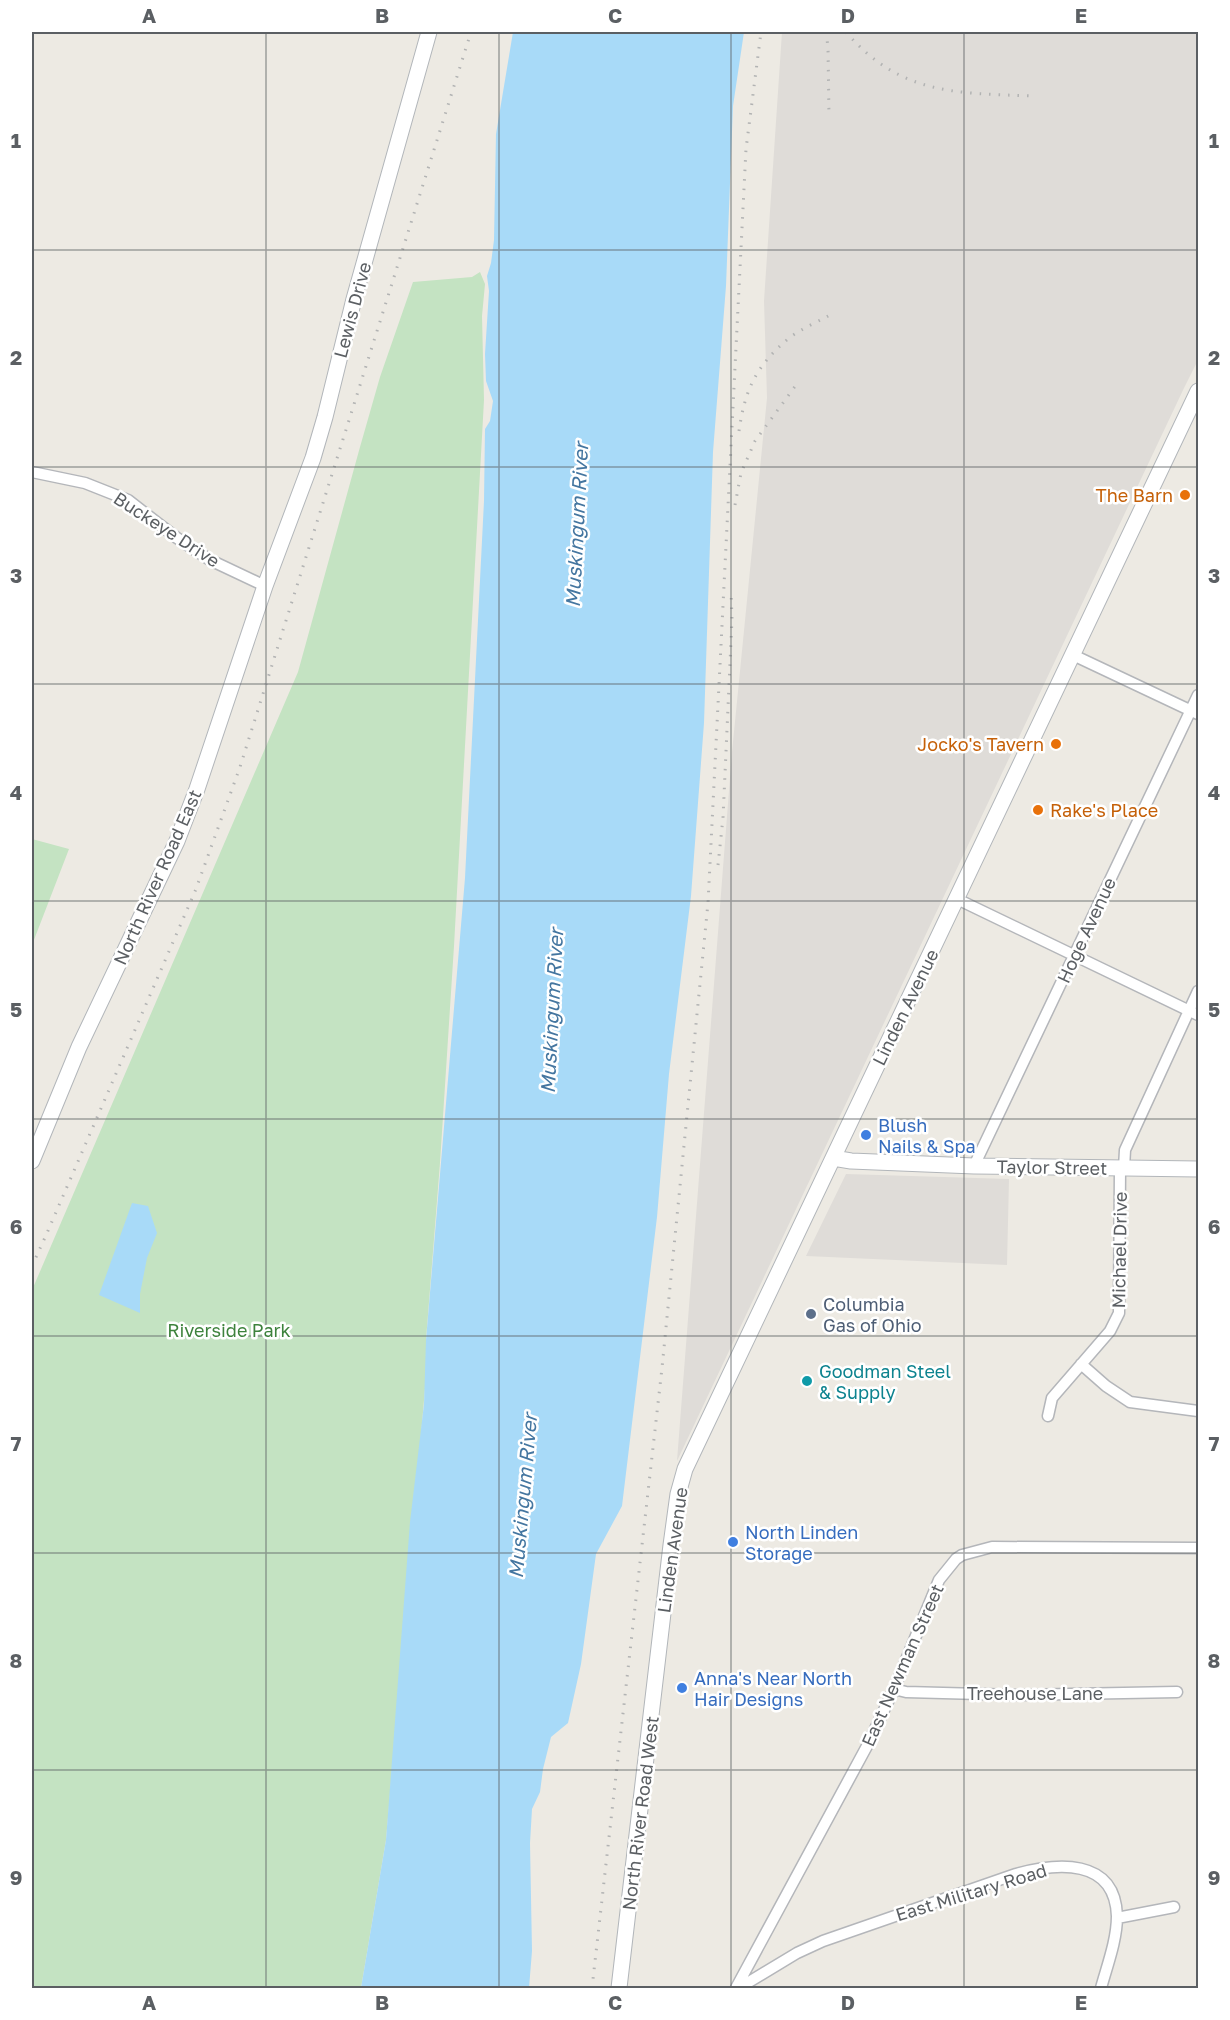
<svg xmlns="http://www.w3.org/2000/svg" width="1230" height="2020" font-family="'Golos Text',sans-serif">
<rect width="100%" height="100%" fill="#edeae3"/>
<path fill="#dfdcd8" d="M 782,32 L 1198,32 L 1198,360 L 1184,388 L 677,1461 L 732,752 L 767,398 L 764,301 Z
M 846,1174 L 1009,1179 L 1007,1265 L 806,1256 Z"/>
<path fill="#c4e3c2" d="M 480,272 L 485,284 L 482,316 L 484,400 L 454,946 L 440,1163 L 426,1340 L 426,1377 L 386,1840 L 361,1988 L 32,1988 L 32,1290 L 298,672 L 360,447 L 380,377 L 413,282 L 472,277 Z
M 32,839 L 69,849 L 32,945 Z"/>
<path fill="#a8daf8" d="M 513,32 L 744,32 L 733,106 L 726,286 L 713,452 L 704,723 L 691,896 L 669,1074 L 657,1217 L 622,1506 L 596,1554 L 581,1664 L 568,1723 L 551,1737 L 543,1769 L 540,1792 L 532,1809 L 530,1843 L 532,1951 L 529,1988 L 361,1988 L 386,1840 L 410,1522 L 424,1404 L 426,1340 L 465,878 L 484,501 L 485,429 L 490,421 L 493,401 L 486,381 L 485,354 L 489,291 L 487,276 L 491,263 L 494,240 L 496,134 Z
M 132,1203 L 148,1206 L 157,1233 L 147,1258 L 140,1294 L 140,1313 L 99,1295 Z"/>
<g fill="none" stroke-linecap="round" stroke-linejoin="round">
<defs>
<path id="street" d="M 32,472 L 85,483 L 128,500 L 177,538 L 210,560 L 265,586
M 1073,655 L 1198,714
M 957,899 L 1198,1015
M 974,1166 L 1198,695
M 1124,1168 L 1125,1150 L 1198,991
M 1081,1364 L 1106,1386 L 1130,1402 L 1198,1411
M 1048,1416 L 1052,1398 L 1110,1331 L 1119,1313 L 1120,1168
M 894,1689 L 906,1692 L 1017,1695 L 1177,1692
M 1117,1918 L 1174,1907
M 736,1988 L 867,1746 L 894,1689 L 939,1580 L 956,1559 L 962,1555 L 992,1547 L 1198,1548
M 739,1988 L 797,1953 L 823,1941 L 1016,1874 C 1056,1863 1115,1857 1117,1916 C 1117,1940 1107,1966 1101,1988"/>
<path id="secondary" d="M 833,1158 L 851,1161 L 974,1166 L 1198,1169
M 32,1161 L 79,1047 L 177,841 L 197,789 L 265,586 L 313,458 L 325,417 L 354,299 L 429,32
M 619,1988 L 671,1545 L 678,1494 L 685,1469 L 1198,391"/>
</defs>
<use href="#street" stroke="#b4b6ba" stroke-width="13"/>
<use href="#secondary" stroke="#b2b6ba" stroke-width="17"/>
<use href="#street" stroke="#fff" stroke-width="10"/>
<use href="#secondary" stroke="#fff" stroke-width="15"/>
<path stroke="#b2b3b3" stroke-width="3" stroke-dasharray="1.5 8" stroke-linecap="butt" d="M 826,32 L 828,47 L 829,116
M 846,32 C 900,95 956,93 1032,96
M 739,431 C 745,389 756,366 789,338 C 801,329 817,322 830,315
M 735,505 L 741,473 L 755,441 L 799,381
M 718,865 L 723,818 L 732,619 L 731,590
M 32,1266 L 47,1233 L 196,889 L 240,767 L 471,32
M 592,1988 L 662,1368 L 708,903 L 746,149 L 761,32"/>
</g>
<path fill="none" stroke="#5b5f63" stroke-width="1.5" stroke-opacity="0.55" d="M 266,32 L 266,1988M 499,32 L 499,1988M 731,32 L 731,1988M 964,32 L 964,1988M 32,250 L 1198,250M 32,467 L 1198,467M 32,684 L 1198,684M 32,901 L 1198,901M 32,1119 L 1198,1119M 32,1336 L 1198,1336M 32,1553 L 1198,1553M 32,1770 L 1198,1770"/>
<g fill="#e8710a" stroke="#fff" stroke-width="2">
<circle cx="1185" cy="495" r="6"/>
<circle cx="1056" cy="744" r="6"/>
<circle cx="1038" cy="810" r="6"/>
</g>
<g fill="#3f7fe0" stroke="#fff" stroke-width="2">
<circle cx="866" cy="1135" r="6"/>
<circle cx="733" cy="1542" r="6"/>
<circle cx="682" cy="1688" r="6"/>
</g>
<circle fill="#5c6f8a" stroke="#fff" stroke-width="2" cx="811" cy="1314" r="6"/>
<circle fill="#0f9aa8" stroke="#fff" stroke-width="2" cx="807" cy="1381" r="6"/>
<g text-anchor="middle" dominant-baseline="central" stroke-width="5" stroke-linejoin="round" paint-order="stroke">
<g font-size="18" fill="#5b5f63" stroke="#fff">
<text transform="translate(352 310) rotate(-75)">Lewis Drive</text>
<text transform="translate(167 529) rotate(33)">Buckeye Drive</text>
<text transform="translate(157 877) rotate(-66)">North River Road East</text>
<text transform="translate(1086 930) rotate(-65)">Hoge Avenue</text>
<text transform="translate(905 1007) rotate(-64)">Linden Avenue</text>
<text transform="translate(1052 1167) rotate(1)">Taylor Street</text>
<text transform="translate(1119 1250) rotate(-89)">Michael Drive</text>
<text transform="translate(672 1550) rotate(-82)">Linden Avenue</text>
<text transform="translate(902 1665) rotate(-66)">East Newman Street</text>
<text x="1035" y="1693">Treehouse Lane</text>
<text transform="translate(640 1813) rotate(-83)">North River Road West</text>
<text transform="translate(971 1892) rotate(-17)">East Military Road</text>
</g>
<g font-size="18" fill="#c56008" stroke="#fff" text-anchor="end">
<text x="1173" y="495">The Barn</text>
<text x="1044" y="744">Jocko's Tavern</text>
<text x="1050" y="810" text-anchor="start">Rake's Place</text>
</g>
<g font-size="18" fill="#366cbe" stroke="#fff" text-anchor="start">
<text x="878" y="1125">Blush<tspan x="878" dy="21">Nails &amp; Spa</tspan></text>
<text x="745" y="1532">North Linden<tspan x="745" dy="21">Storage</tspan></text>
<text x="694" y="1678">Anna's Near North<tspan x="694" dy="21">Hair Designs</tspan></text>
</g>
<g font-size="18" fill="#4e5e75" stroke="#fff" text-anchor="start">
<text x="823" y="1304">Columbia<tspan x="823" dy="21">Gas of Ohio</tspan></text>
</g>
<g font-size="18" fill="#3d823c" stroke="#fff">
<text x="229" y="1330">Riverside Park</text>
</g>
<g font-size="18" fill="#0d838f" stroke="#fff" text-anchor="start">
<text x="819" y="1371">Goodman Steel<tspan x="819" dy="21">&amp; Supply</tspan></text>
</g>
<g font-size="20" font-style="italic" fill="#4476a0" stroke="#fff">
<text transform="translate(576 525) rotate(-87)">Muskingum River</text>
<text transform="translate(551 1011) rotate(-87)">Muskingum River</text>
<text transform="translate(522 1496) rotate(-85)">Muskingum River</text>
</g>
</g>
<rect width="1230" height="2020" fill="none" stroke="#ffffff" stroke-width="66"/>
<rect x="33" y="33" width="1164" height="1954" fill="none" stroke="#5b5f63" stroke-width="2"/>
<g font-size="20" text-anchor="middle" font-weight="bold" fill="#5b5f63">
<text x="149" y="23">A</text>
<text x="382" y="23">B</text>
<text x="615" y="23">C</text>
<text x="848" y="23">D</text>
<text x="1081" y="23">E</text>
<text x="16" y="148">1</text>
<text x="1214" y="148">1</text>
<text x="16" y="365">2</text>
<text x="1214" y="365">2</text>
<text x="16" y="583">3</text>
<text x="1214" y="583">3</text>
<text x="16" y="800">4</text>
<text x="1214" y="800">4</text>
<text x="16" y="1017">5</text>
<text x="1214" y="1017">5</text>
<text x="16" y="1234">6</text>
<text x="1214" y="1234">6</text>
<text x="16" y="1451">7</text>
<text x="1214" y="1451">7</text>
<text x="16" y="1668">8</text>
<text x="1214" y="1668">8</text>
<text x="16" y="1885">9</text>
<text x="1214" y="1885">9</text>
<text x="149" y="2010">A</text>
<text x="382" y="2010">B</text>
<text x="615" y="2010">C</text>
<text x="848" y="2010">D</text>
<text x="1081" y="2010">E</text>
</g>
</svg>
